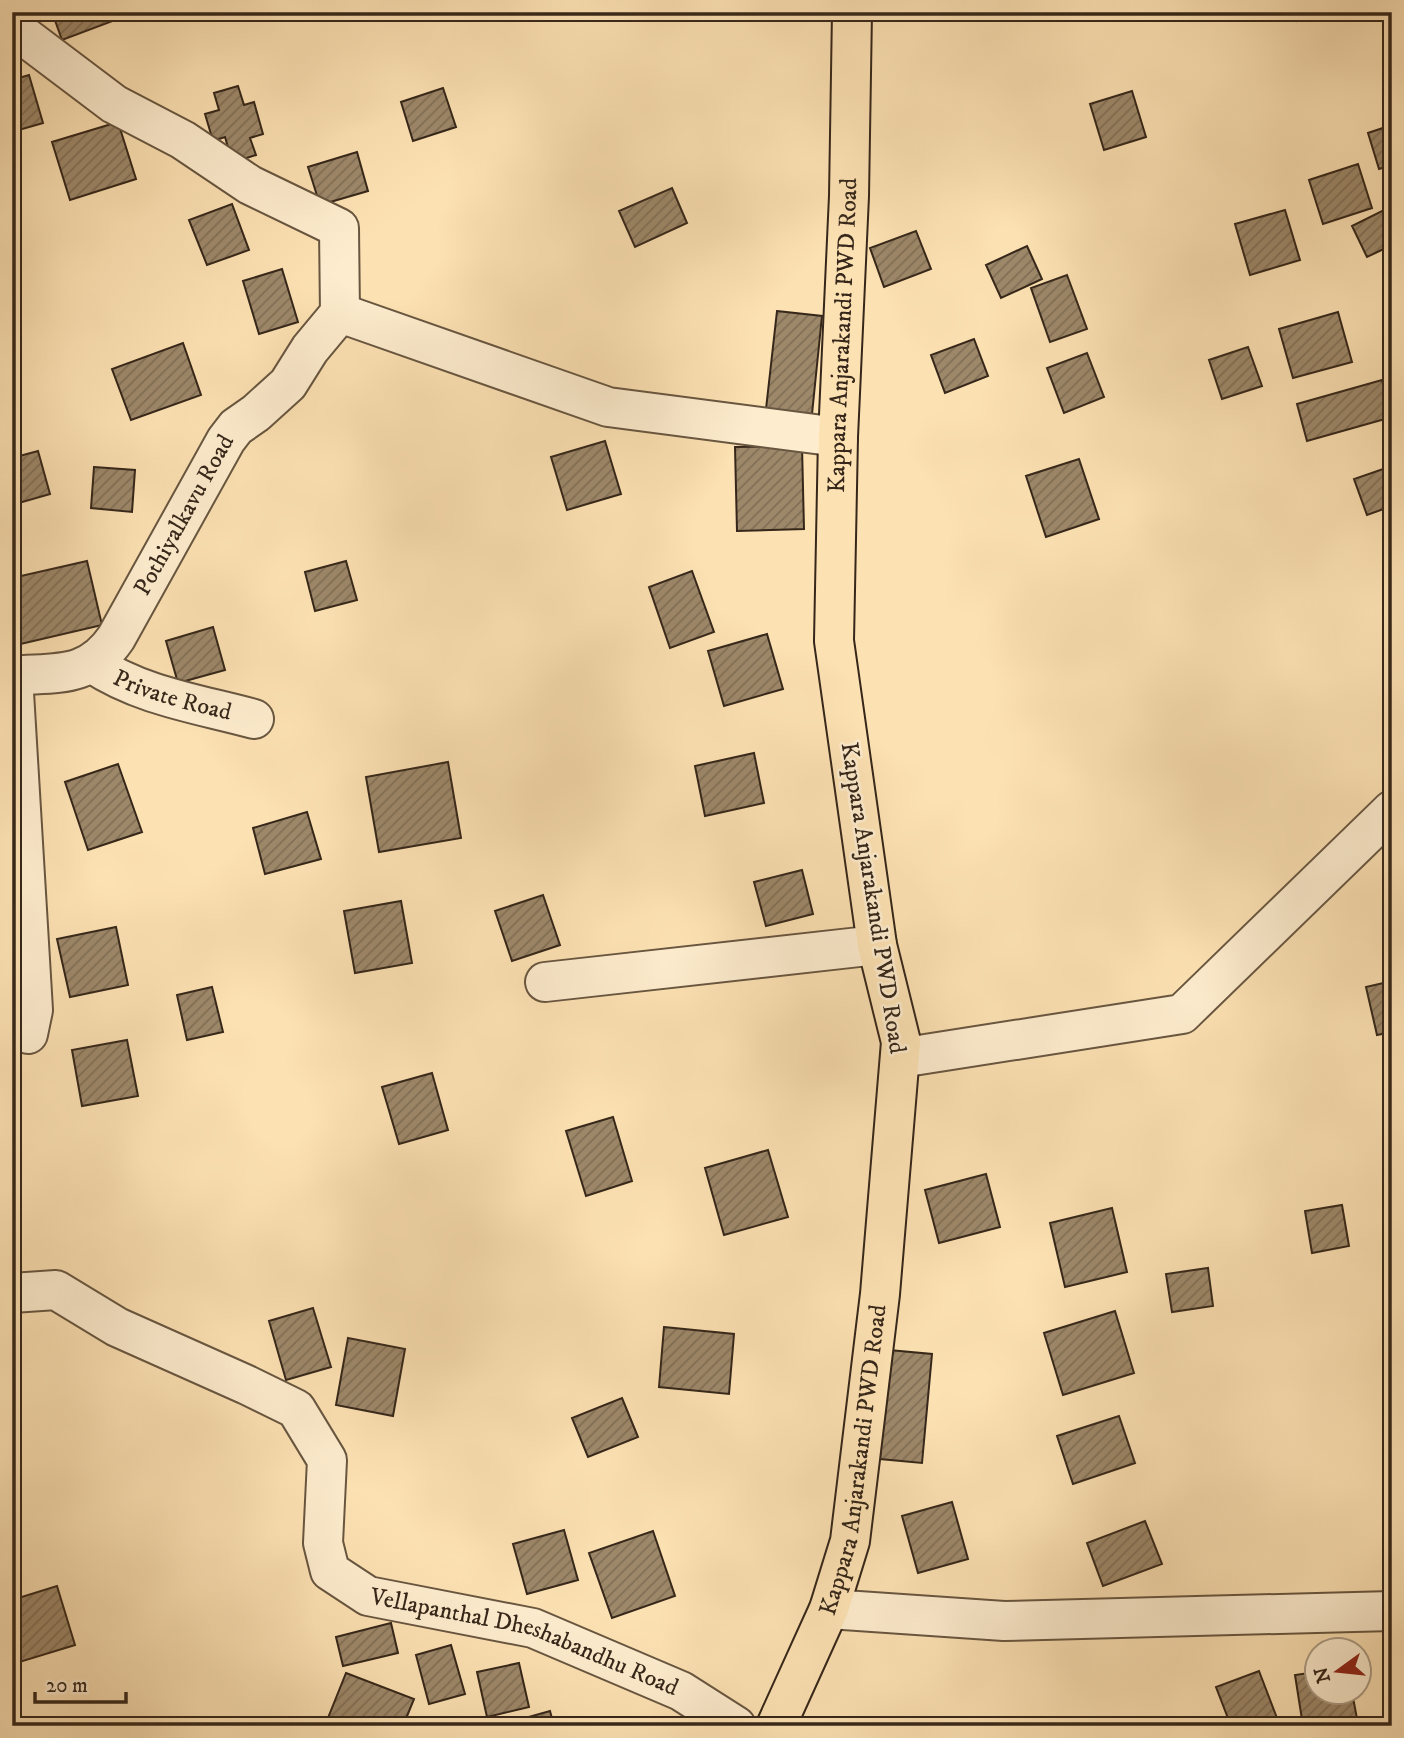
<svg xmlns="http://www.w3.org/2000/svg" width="1404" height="1738" font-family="'IM FELL DW Pica',serif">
<defs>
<pattern id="building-hatch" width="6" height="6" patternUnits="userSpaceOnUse" patternTransform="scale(1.75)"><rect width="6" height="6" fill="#9d886a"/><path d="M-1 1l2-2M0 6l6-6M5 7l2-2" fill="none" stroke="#816f56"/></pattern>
</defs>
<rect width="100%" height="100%" fill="#fce1b3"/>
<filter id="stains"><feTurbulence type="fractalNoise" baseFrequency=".00286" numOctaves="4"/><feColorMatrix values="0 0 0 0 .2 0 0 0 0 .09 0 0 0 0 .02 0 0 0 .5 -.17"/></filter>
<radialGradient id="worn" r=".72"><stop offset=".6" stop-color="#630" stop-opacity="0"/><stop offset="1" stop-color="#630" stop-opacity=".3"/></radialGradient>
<path fill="url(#building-hatch)" stroke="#36271a" stroke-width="2" d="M 52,12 L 125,12 L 126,16 L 62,40 Z
M 1295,12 L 1331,12 L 1297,21 Z
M 29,75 L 43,123 L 12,132 L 12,80 Z
M 238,86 L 244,105 L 254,102 L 263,134 L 250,138 L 256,155 L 237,161 L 230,154 L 225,137 L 213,141 L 205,114 L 219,110 L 214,93 Z
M 443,88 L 456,127 L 413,141 L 401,102 Z
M 1132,91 L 1146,137 L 1104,150 L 1090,104 Z
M 118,122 L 136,179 L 70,200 L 52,142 Z
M 1392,125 L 1392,165 L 1379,169 L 1368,133 Z
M 357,152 L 368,191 L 320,205 L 308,167 Z
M 1358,164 L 1372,208 L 1323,224 L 1309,180 Z
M 672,188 L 687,223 L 635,247 L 619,211 Z
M 232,204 L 249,250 L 207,265 L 189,220 Z
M 1392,206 L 1392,245 L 1367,257 L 1352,226 Z
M 1285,210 L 1300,260 L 1250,275 L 1235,224 Z
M 916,231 L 931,269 L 884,287 L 870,248 Z
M 1027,246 L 1042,279 L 1001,298 L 986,265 Z
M 282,269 L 298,322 L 259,334 L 243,281 Z
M 1067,275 L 1087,329 L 1050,342 L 1031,288 Z
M 777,311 L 822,316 L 812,414 L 766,409 Z
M 1338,312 L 1352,362 L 1293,378 L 1279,329 Z
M 974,339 L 988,376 L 945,393 L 931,355 Z
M 183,343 L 201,395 L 131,420 L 112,369 Z
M 1248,347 L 1262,386 L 1222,399 L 1209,360 Z
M 1087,353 L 1104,397 L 1064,413 L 1047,368 Z
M 1382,380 L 1392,417 L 1307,441 L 1297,404 Z
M 605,441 L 621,494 L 567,510 L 551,457 Z
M 802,446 L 804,529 L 737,531 L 735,447 Z
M 38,451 L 50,494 L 12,505 L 12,458 Z
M 1079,459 L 1099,519 L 1046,537 L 1026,476 Z
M 1392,466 L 1392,506 L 1367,515 L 1354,479 Z
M 94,467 L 135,470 L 132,512 L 91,508 Z
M 87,561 L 102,625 L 12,646 L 12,578 Z
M 346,561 L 357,600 L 315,611 L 305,572 Z
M 692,571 L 714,632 L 670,648 L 649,587 Z
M 213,627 L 225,670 L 178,683 L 166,641 Z
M 767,634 L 783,689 L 724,706 L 708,651 Z
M 754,753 L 764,803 L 705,816 L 695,766 Z
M 448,762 L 461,838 L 379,852 L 366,777 Z
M 118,764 L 142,832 L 88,850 L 65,782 Z
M 307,812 L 321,859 L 265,874 L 253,828 Z
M 802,870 L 813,914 L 766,926 L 754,882 Z
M 543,895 L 560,945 L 512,961 L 495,911 Z
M 401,901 L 412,963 L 355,973 L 344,911 Z
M 116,927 L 128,985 L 70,997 L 57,939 Z
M 1392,981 L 1392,1032 L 1377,1035 L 1366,987 Z
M 212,987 L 223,1032 L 187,1040 L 177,995 Z
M 127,1040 L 138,1096 L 82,1106 L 72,1050 Z
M 432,1073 L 448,1130 L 399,1144 L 382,1087 Z
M 613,1117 L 632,1181 L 586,1196 L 566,1131 Z
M 768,1150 L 788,1217 L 724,1235 L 705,1168 Z
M 986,1174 L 1000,1227 L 939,1243 L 925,1190 Z
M 1342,1205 L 1349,1246 L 1312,1253 L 1305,1211 Z
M 1112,1208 L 1127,1272 L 1065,1287 L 1050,1223 Z
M 1208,1268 L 1213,1306 L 1172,1312 L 1166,1274 Z
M 313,1308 L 331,1367 L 286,1380 L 269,1321 Z
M 1115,1311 L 1134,1373 L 1063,1395 L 1044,1333 Z
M 664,1327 L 734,1334 L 729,1394 L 659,1387 Z
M 348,1338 L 405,1349 L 393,1416 L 336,1405 Z
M 889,1350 L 932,1354 L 922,1463 L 880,1459 Z
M 622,1398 L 638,1437 L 588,1457 L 572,1418 Z
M 1119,1416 L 1135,1463 L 1073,1484 L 1057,1436 Z
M 952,1502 L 968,1559 L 918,1573 L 902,1516 Z
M 1145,1521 L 1162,1564 L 1103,1586 L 1087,1543 Z
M 564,1530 L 578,1580 L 527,1594 L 513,1544 Z
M 653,1531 L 675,1596 L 612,1618 L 589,1553 Z
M 57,1586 L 75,1645 L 13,1664 L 12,1600 Z
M 391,1623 L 398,1653 L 343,1666 L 336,1637 Z
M 451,1645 L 465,1694 L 429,1704 L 416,1655 Z
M 519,1663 L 529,1707 L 487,1717 L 477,1672 Z
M 1259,1671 L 1280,1726 L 1231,1726 L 1216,1687 Z
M 1316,1672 L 1316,1692 L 1352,1692 L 1358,1724 L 1303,1726 L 1295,1675 Z
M 346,1673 L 414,1699 L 403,1726 L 334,1726 L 326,1723 Z
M 550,1711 L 554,1726 L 504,1726 L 504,1724 Z"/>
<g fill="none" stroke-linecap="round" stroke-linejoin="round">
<defs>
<g id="minor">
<path d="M 12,27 L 114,104 L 183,140 L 250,185 L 339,228 L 340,313"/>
<path d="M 340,313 L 608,407 L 838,437"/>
<path id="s1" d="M 93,664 C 141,696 199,704 254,719"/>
<path id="s2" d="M 12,676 C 57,672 88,679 116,638 L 226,440 L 236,427 L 256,413 L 288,384 L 310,349 L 340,313"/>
<path d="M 13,676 L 33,1010 L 28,1034"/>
<path d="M 545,982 L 877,945"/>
<path d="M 900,1058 L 1182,1014 L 1392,810"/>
<path id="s3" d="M 12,1293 L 56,1290 L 117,1327 L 247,1385 L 296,1409 L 327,1460 L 323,1543 L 330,1571 L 368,1596 L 533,1628 L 681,1691 L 736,1726"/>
<path d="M 829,1609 L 1004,1621 L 1392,1611"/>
</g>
<g id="major">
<path id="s4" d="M 776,1726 L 829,1609 L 850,1541 L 880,1294 L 901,1042 L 877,945 L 834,641 L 838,437 L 849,196 L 852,12"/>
</g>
</defs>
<use href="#minor" stroke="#685640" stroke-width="42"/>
<use href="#major" stroke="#36271a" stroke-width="42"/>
<use href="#minor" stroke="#fdecce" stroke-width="38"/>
<use href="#major" stroke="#fce1b3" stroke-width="38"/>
</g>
<g text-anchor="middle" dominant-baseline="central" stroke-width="5" stroke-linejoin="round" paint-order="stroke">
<g font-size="24" fill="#36271a" stroke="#fdecce">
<text stroke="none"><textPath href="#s4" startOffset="1414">Kappara Anjarakandi PWD Road</textPath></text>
<text stroke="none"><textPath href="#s2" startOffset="257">Pothiyalkavu Road</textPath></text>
<text stroke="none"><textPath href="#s1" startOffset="86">Private Road</textPath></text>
<text transform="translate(873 898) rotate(81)">Kappara Anjarakandi PWD Road</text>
<text stroke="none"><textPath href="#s4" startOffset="280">Kappara Anjarakandi PWD Road</textPath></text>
<text stroke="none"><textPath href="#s3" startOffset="693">Vellapanthal Dheshabandhu Road</textPath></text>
</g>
</g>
<rect width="1404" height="1738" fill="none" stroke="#fce1b3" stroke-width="42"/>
<rect x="14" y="14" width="1376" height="1710" fill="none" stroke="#36271a" stroke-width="3.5"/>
<rect x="21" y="21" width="1362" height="1696" fill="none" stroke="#36271a" stroke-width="2"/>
<g transform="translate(1338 1671) rotate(255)"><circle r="33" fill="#fdecce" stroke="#ad9d86" stroke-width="2"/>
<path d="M0-5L12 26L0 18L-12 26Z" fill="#8f2418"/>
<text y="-10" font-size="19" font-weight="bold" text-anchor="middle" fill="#36271a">N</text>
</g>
<path d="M35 1692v10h91v-10" fill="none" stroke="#36271a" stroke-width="3.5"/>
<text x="46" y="1692" font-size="21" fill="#36271a" stroke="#fdecce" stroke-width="5" paint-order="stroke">20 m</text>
<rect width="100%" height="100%" filter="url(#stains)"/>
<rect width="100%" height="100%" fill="url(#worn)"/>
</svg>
